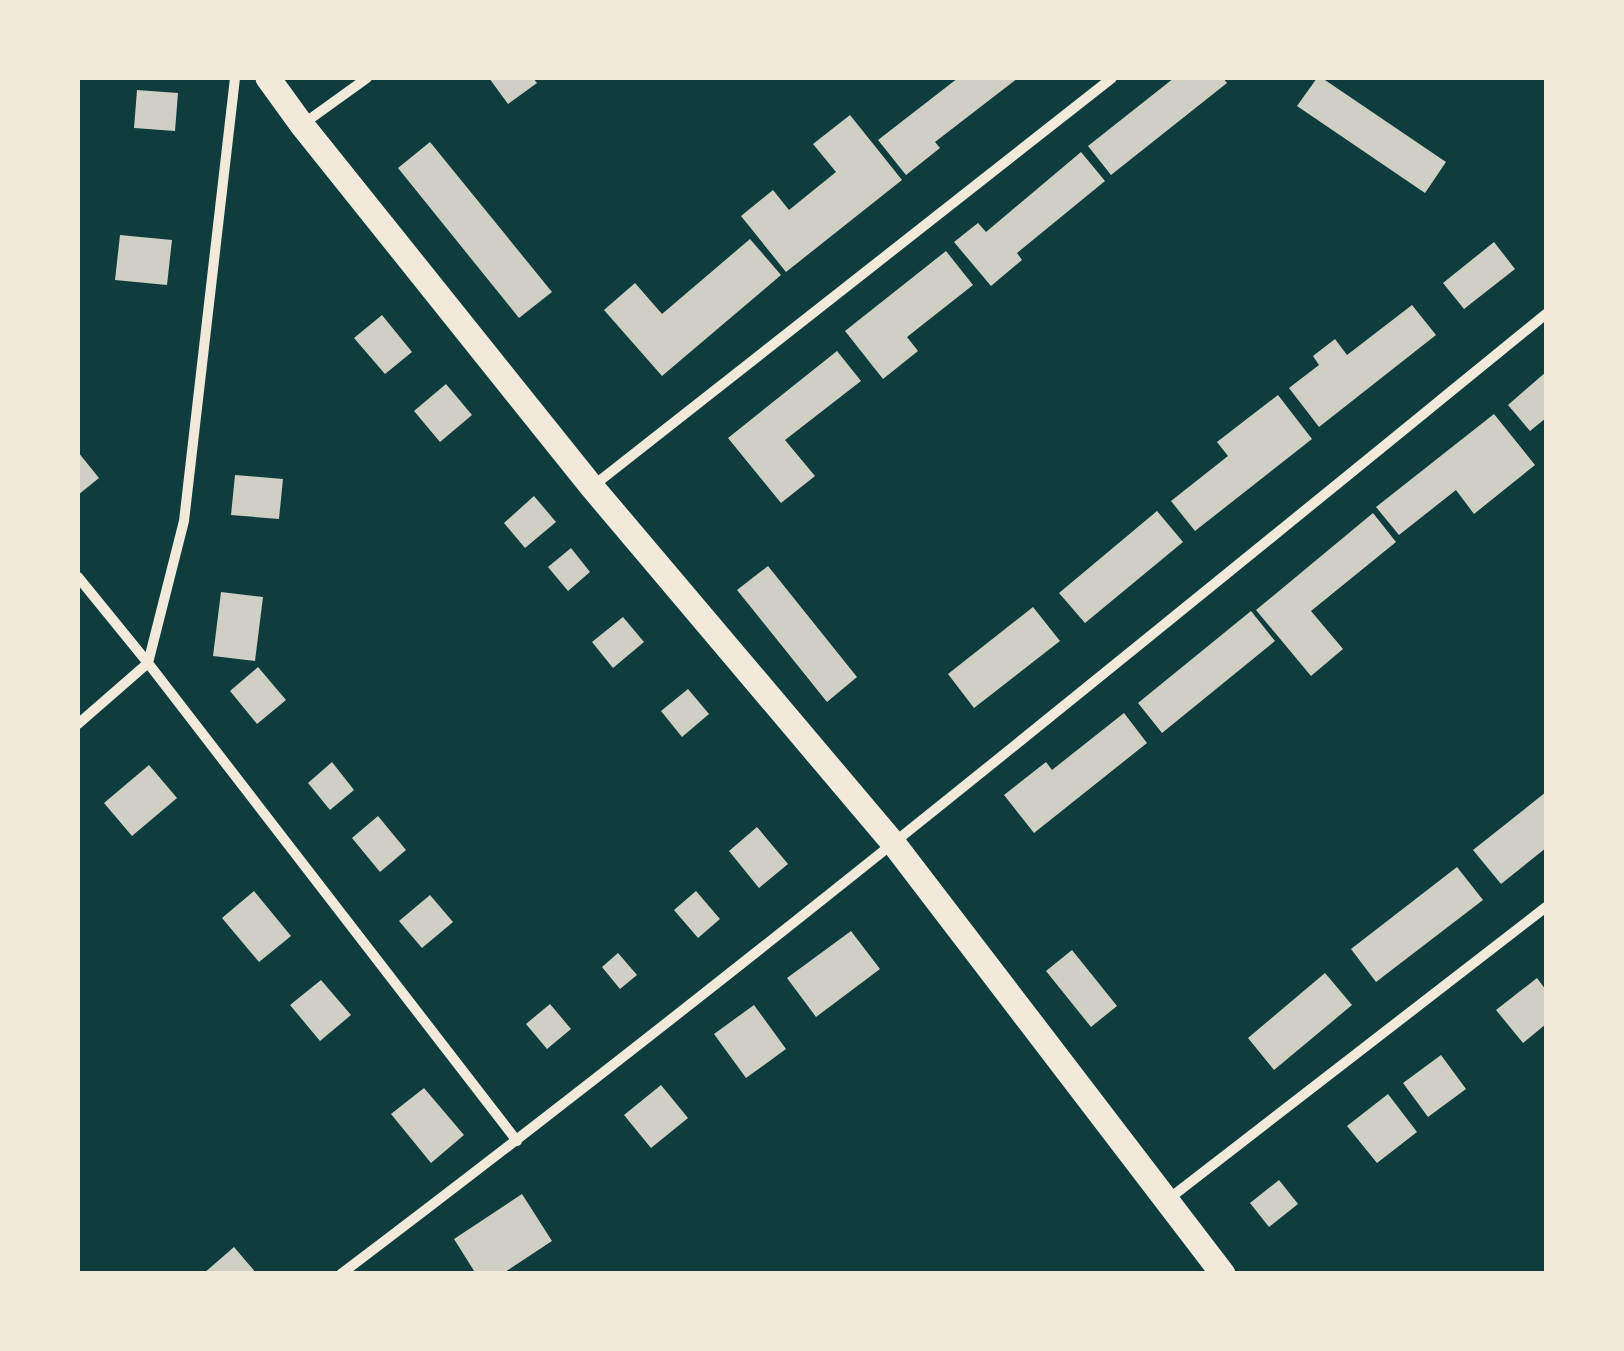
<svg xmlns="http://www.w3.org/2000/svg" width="1624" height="1351" font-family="'Noto Sans',sans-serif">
<rect width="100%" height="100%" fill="#0f3d3e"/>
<path fill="#cfcfc3" d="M 489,78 L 533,78 L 537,83 L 508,104 Z
M 958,78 L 1018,78 L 935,142 L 940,148 L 906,175 L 878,140 Z
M 1174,78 L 1223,78 L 1227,83 L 1111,175 L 1088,146 Z
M 1317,78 L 1322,78 L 1446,162 L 1425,193 L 1297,106 Z
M 137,90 L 178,93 L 175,131 L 134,128 Z
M 850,115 L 902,180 L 786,272 L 741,216 L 773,190 L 789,210 L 836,172 L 813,144 Z
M 430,142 L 552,292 L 519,318 L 398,168 Z
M 1081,152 L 1105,181 L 1017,253 L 1022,260 L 991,286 L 954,242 L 978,223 L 986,232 Z
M 120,235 L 172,240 L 167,285 L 115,280 Z
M 750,239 L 781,275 L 662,376 L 604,310 L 635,283 L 662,314 Z
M 1494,242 L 1515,269 L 1464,309 L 1443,283 Z
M 946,251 L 973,285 L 907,337 L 918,351 L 883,379 L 845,331 Z
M 1412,305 L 1436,335 L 1319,427 L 1289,388 L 1319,365 L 1313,356 L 1335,339 L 1347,355 Z
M 382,315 L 412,352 L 385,374 L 354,338 Z
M 837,351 L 861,381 L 785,440 L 815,476 L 781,503 L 728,438 Z
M 1546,372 L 1546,418 L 1530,431 L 1508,405 Z
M 446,384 L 472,415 L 440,442 L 414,411 Z
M 1278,395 L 1312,439 L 1195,531 L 1171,501 L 1228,456 L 1217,442 Z
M 1494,414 L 1535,465 L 1474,514 L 1456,490 L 1399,535 L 1376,507 Z
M 78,452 L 99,478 L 78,495 Z
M 235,475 L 283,479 L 279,519 L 231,515 Z
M 534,496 L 556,522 L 525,548 L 504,523 Z
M 1157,511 L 1183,542 L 1085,623 L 1059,593 Z
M 1373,513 L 1396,542 L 1311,611 L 1343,649 L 1311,676 L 1256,610 Z
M 571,548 L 590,572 L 568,591 L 548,567 Z
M 768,566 L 857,677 L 827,702 L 737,590 Z
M 221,592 L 263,597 L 255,661 L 213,656 Z
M 1033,607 L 1060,641 L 974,708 L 948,674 Z
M 1251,611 L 1275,641 L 1162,733 L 1138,703 Z
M 623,617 L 644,642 L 613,668 L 592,642 Z
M 258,667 L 286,700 L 257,724 L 230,691 Z
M 688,689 L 709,714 L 682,737 L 661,711 Z
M 1124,713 L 1147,743 L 1034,833 L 1004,795 L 1046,762 L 1052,770 Z
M 332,762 L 354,790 L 330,810 L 308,783 Z
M 149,765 L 177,798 L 132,836 L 104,803 Z
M 1546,792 L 1546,848 L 1501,884 L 1473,850 Z
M 378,816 L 406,850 L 380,872 L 352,838 Z
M 757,827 L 788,864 L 759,888 L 729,851 Z
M 1457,867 L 1483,900 L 1376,982 L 1351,949 Z
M 254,891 L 291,936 L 259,962 L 222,918 Z
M 696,891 L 720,919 L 698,938 L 674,910 Z
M 430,895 L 453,922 L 422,948 L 399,921 Z
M 851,931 L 880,969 L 816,1017 L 787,978 Z
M 1072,950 L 1117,1006 L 1091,1027 L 1046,971 Z
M 618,953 L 637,975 L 620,989 L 602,967 Z
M 1325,973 L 1352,1005 L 1274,1070 L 1248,1038 Z
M 1537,978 L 1546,990 L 1546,1024 L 1523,1043 L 1496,1010 Z
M 321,980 L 351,1015 L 320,1041 L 290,1005 Z
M 550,1004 L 571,1029 L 547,1049 L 526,1024 Z
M 754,1005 L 786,1049 L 746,1078 L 714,1034 Z
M 1441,1055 L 1466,1089 L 1428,1117 L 1403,1083 Z
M 661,1085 L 688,1118 L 651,1148 L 624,1115 Z
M 424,1088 L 464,1135 L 431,1163 L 391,1114 Z
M 1388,1094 L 1417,1132 L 1377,1163 L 1347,1126 Z
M 1279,1180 L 1298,1204 L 1269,1227 L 1250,1203 Z
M 522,1194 L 552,1241 L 502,1274 L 476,1274 L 454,1239 Z
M 234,1247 L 257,1274 L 203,1274 Z"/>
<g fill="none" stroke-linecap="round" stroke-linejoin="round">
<path stroke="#f1e9da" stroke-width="10" d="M 303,124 L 367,78
M 593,486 L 1112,78
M 78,577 L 148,663 L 517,1141
M 78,724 L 148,663 L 184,521 L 235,78
M 1166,1201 L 1546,907
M 341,1274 C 751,964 1148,638 1546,314"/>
<path stroke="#f1e9da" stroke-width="25" d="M 268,78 L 302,125 L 592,487 L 894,844 L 1223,1274"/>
</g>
<rect width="1624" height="1351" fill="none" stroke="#f1e9da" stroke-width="160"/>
</svg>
